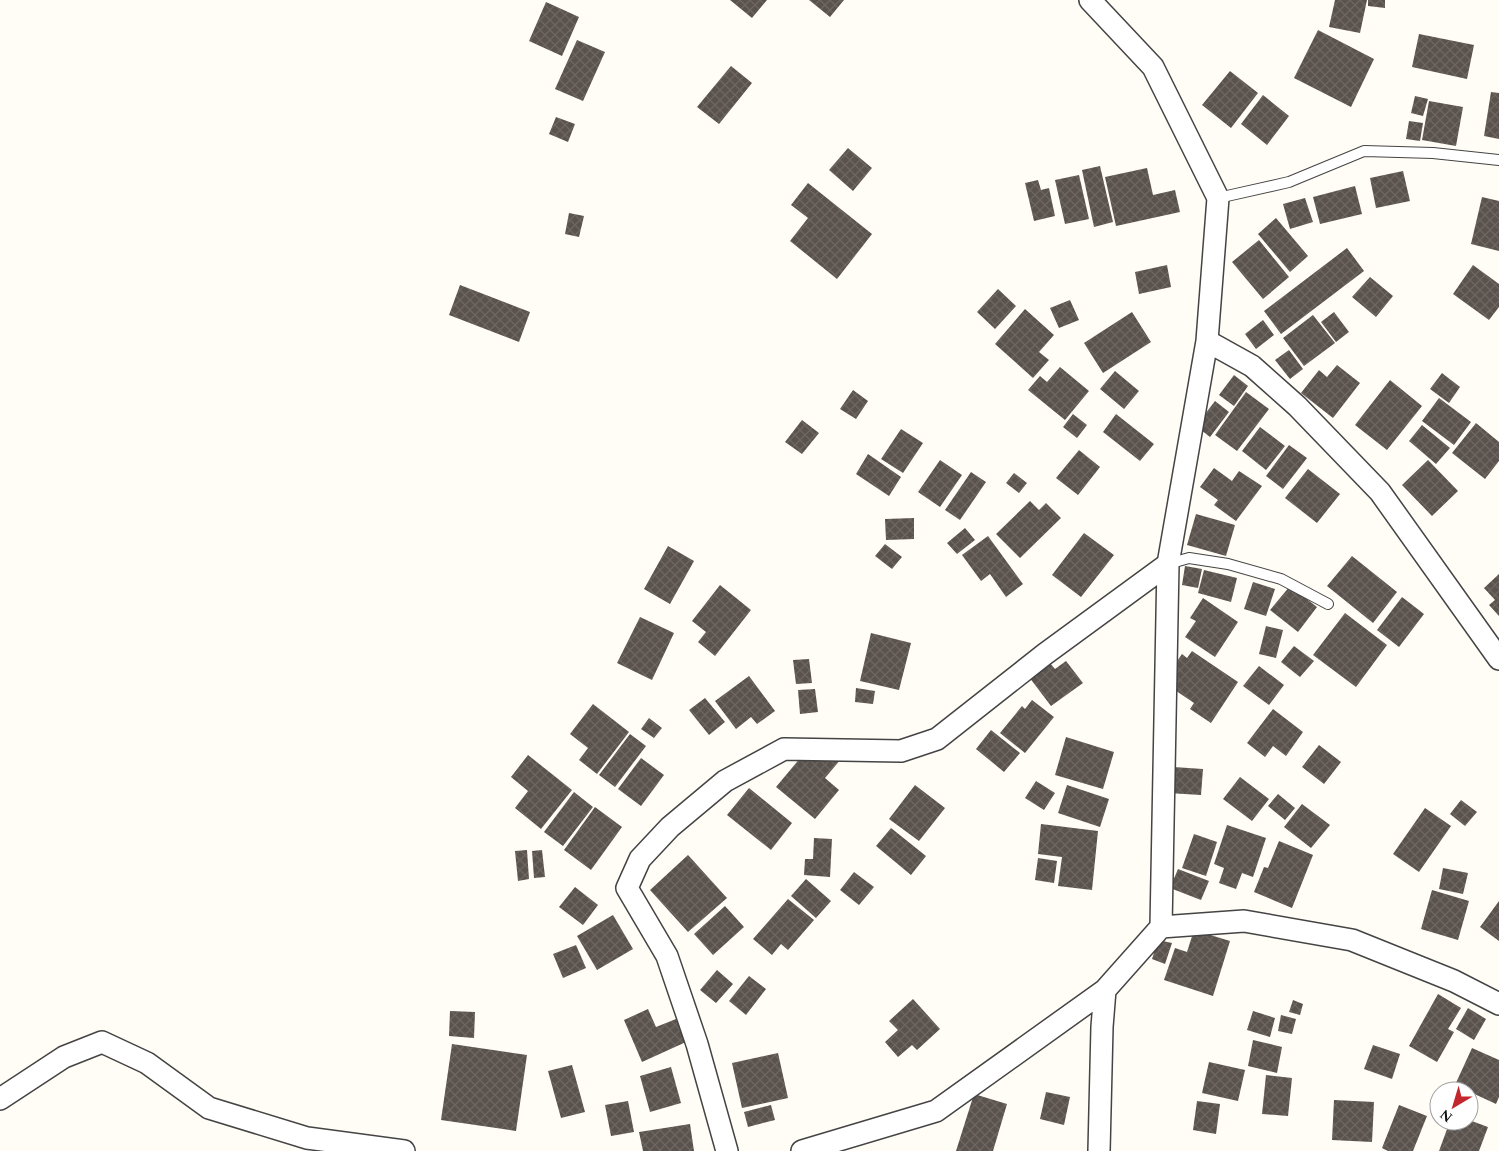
<svg xmlns="http://www.w3.org/2000/svg" width="1499" height="1151" font-family="Spectral,serif">
<defs>
<pattern id="building-cross-hatch" width="8" height="8" patternUnits="userSpaceOnUse" patternTransform="scale(1.25)"><rect width="8" height="8" fill="#5a524d"/><path d="M0 0l8 8M0 8l8-8" fill="none" stroke="#6d6662"/></pattern>
</defs>
<rect width="100%" height="100%" fill="#fffdf5"/>
<path fill="url(#building-cross-hatch)" d="M 730,0 L 767,0 L 752,18 Z
M 809,0 L 844,0 L 830,17 Z
M 1335,0 L 1367,0 L 1360,33 L 1329,27 Z
M 1368,0 L 1385,0 L 1385,8 L 1368,6 Z
M 546,2 L 579,17 L 562,56 L 529,41 Z
M 1318,30 L 1374,59 L 1351,107 L 1294,78 Z
M 1419,34 L 1474,45 L 1467,79 L 1412,67 Z
M 577,40 L 605,52 L 583,101 L 555,89 Z
M 731,66 L 752,83 L 719,124 L 697,107 Z
M 1230,71 L 1258,93 L 1231,128 L 1202,105 Z
M 1491,92 L 1499,93 L 1499,139 L 1484,136 Z
M 1263,95 L 1289,116 L 1267,145 L 1241,124 Z
M 1415,96 L 1428,99 L 1423,116 L 1411,113 Z
M 1429,101 L 1463,107 L 1456,146 L 1422,140 Z
M 556,117 L 575,124 L 568,142 L 549,134 Z
M 1409,121 L 1423,123 L 1420,141 L 1406,139 Z
M 848,148 L 872,168 L 853,191 L 829,170 Z
M 1100,166 L 1113,222 L 1094,227 L 1082,170 Z
M 1147,168 L 1153,195 L 1175,190 L 1180,212 L 1116,226 L 1105,177 Z
M 1403,171 L 1410,201 L 1376,208 L 1370,178 Z
M 1079,175 L 1089,219 L 1065,224 L 1055,180 Z
M 1038,180 L 1041,190 L 1049,188 L 1055,216 L 1034,221 L 1025,183 Z
M 808,183 L 872,234 L 837,279 L 790,241 L 808,218 L 791,205 Z
M 1355,186 L 1362,214 L 1320,224 L 1313,197 Z
M 1482,197 L 1499,201 L 1499,251 L 1471,244 Z
M 1305,198 L 1313,222 L 1290,229 L 1283,204 Z
M 569,213 L 584,216 L 579,237 L 565,234 Z
M 1276,218 L 1308,256 L 1290,272 L 1258,234 Z
M 1259,240 L 1289,277 L 1263,299 L 1232,262 Z
M 1347,248 L 1364,271 L 1281,334 L 1264,311 Z
M 1167,265 L 1171,287 L 1139,294 L 1135,272 Z
M 1473,265 L 1499,284 L 1499,307 L 1489,320 L 1453,294 Z
M 1370,277 L 1393,296 L 1376,317 L 1352,297 Z
M 460,285 L 530,312 L 519,342 L 449,315 Z
M 998,289 L 1016,306 L 995,329 L 977,312 Z
M 1070,300 L 1079,320 L 1059,328 L 1050,308 Z
M 1025,309 L 1054,335 L 1039,352 L 1049,360 L 1033,378 L 995,344 Z
M 1132,312 L 1151,342 L 1103,373 L 1084,343 Z
M 1334,312 L 1349,332 L 1336,342 L 1321,322 Z
M 1313,315 L 1335,343 L 1304,366 L 1283,338 Z
M 1263,320 L 1274,335 L 1256,349 L 1245,334 Z
M 1289,350 L 1303,369 L 1290,379 L 1275,360 Z
M 1337,365 L 1360,383 L 1333,418 L 1301,393 L 1319,370 L 1327,377 Z
M 1060,367 L 1089,391 L 1065,420 L 1028,390 L 1040,376 L 1047,382 Z
M 1115,371 L 1139,391 L 1124,409 L 1100,389 Z
M 1442,373 L 1460,387 L 1449,403 L 1430,389 Z
M 1234,375 L 1248,386 L 1234,406 L 1219,395 Z
M 1390,380 L 1422,406 L 1387,450 L 1355,425 Z
M 853,390 L 868,401 L 856,419 L 840,409 Z
M 1246,392 L 1269,409 L 1237,451 L 1215,435 Z
M 1439,398 L 1471,422 L 1454,445 L 1422,421 Z
M 1215,401 L 1229,412 L 1210,437 L 1196,426 Z
M 1073,414 L 1087,425 L 1077,438 L 1063,427 Z
M 1116,414 L 1154,444 L 1140,461 L 1103,432 Z
M 802,420 L 819,433 L 802,454 L 785,442 Z
M 1476,423 L 1499,442 L 1499,461 L 1485,479 L 1452,453 Z
M 1422,425 L 1450,448 L 1436,464 L 1409,441 Z
M 1260,427 L 1285,446 L 1266,470 L 1242,451 Z
M 901,429 L 923,443 L 903,473 L 881,459 Z
M 1289,445 L 1307,458 L 1283,489 L 1266,476 Z
M 1079,450 L 1100,467 L 1078,495 L 1056,478 Z
M 868,454 L 901,477 L 889,496 L 856,474 Z
M 940,460 L 962,475 L 940,507 L 918,492 Z
M 1428,460 L 1458,491 L 1432,516 L 1402,485 Z
M 1214,468 L 1232,481 L 1239,471 L 1262,486 L 1236,521 L 1214,505 L 1218,500 L 1200,487 Z
M 1308,469 L 1340,494 L 1317,523 L 1285,498 Z
M 971,472 L 986,482 L 960,520 L 945,510 Z
M 1014,473 L 1027,483 L 1019,493 L 1006,483 Z
M 1030,501 L 1039,510 L 1046,503 L 1061,518 L 1020,558 L 996,534 Z
M 1196,514 L 1235,525 L 1226,556 L 1187,545 Z
M 914,518 L 914,539 L 886,540 L 885,519 Z
M 965,528 L 975,540 L 957,554 L 947,543 Z
M 1084,533 L 1114,555 L 1081,597 L 1052,575 Z
M 988,536 L 1023,584 L 1006,597 L 990,574 L 981,581 L 962,555 Z
M 885,544 L 902,557 L 892,569 L 875,556 Z
M 668,546 L 694,561 L 670,604 L 644,589 Z
M 1352,556 L 1397,592 L 1373,623 L 1327,586 Z
M 1185,566 L 1202,569 L 1198,588 L 1182,585 Z
M 1204,570 L 1237,578 L 1231,602 L 1198,593 Z
M 1499,574 L 1499,616 L 1489,605 L 1495,600 L 1484,588 Z
M 1253,582 L 1275,589 L 1266,616 L 1244,609 Z
M 720,585 L 751,610 L 715,656 L 698,642 L 706,632 L 692,621 Z
M 1290,586 L 1317,607 L 1298,632 L 1270,610 Z
M 1402,597 L 1424,614 L 1399,647 L 1377,630 Z
M 1203,598 L 1238,622 L 1215,657 L 1185,637 L 1196,621 L 1190,618 Z
M 1345,613 L 1387,645 L 1356,687 L 1313,655 Z
M 640,617 L 674,633 L 652,680 L 617,663 Z
M 1266,626 L 1283,630 L 1276,658 L 1259,654 Z
M 871,633 L 911,643 L 899,690 L 860,681 Z
M 1294,646 L 1314,661 L 1300,677 L 1281,662 Z
M 1192,651 L 1238,682 L 1211,723 L 1190,709 L 1194,703 L 1163,682 L 1182,654 L 1187,658 Z
M 809,659 L 812,683 L 796,684 L 793,660 Z
M 1066,661 L 1083,683 L 1051,706 L 1029,677 L 1049,662 L 1055,669 Z
M 1259,666 L 1284,685 L 1269,705 L 1243,686 Z
M 749,676 L 775,711 L 757,724 L 751,717 L 736,729 L 715,701 Z
M 856,688 L 875,691 L 873,704 L 855,702 Z
M 815,689 L 818,712 L 800,714 L 798,690 Z
M 705,698 L 725,722 L 709,735 L 689,710 Z
M 1032,700 L 1054,717 L 1025,753 L 1000,733 L 1022,706 L 1025,709 Z
M 593,704 L 629,732 L 597,774 L 579,760 L 588,748 L 570,734 Z
M 1273,709 L 1303,732 L 1286,756 L 1273,746 L 1265,757 L 1247,743 Z
M 649,718 L 662,728 L 654,738 L 641,729 Z
M 991,730 L 1020,753 L 1004,772 L 976,749 Z
M 630,734 L 646,746 L 615,787 L 599,775 Z
M 1066,737 L 1114,752 L 1103,789 L 1055,775 Z
M 816,739 L 841,759 L 825,778 L 839,790 L 815,819 L 776,787 Z
M 1319,745 L 1341,762 L 1324,784 L 1302,767 Z
M 528,755 L 572,790 L 541,829 L 515,808 L 528,791 L 511,777 Z
M 641,758 L 664,775 L 641,806 L 618,789 Z
M 1159,766 L 1203,769 L 1201,795 L 1168,793 Z
M 1240,777 L 1269,799 L 1252,821 L 1223,799 Z
M 1036,781 L 1055,793 L 1044,810 L 1025,798 Z
M 915,785 L 945,808 L 919,841 L 889,819 Z
M 1067,785 L 1109,799 L 1100,827 L 1058,813 Z
M 749,788 L 792,823 L 771,850 L 727,815 Z
M 574,792 L 593,807 L 563,846 L 544,832 Z
M 1278,794 L 1295,808 L 1285,820 L 1268,806 Z
M 1461,800 L 1477,812 L 1465,826 L 1450,814 Z
M 1302,804 L 1330,825 L 1311,848 L 1284,827 Z
M 595,807 L 622,827 L 591,870 L 564,850 Z
M 1425,808 L 1451,826 L 1419,872 L 1393,854 Z
M 1041,824 L 1098,831 L 1092,890 L 1058,886 L 1062,857 L 1038,854 Z
M 1227,825 L 1266,838 L 1253,877 L 1242,873 L 1236,889 L 1219,883 L 1224,868 L 1214,864 Z
M 891,828 L 926,856 L 911,875 L 876,846 Z
M 1194,834 L 1217,842 L 1206,876 L 1182,868 Z
M 814,838 L 832,839 L 830,877 L 804,875 L 805,859 L 813,859 Z
M 1279,841 L 1313,855 L 1292,908 L 1254,892 L 1264,867 L 1268,868 Z
M 527,850 L 529,879 L 518,881 L 515,851 Z
M 542,850 L 545,877 L 534,878 L 532,851 Z
M 688,855 L 727,898 L 688,932 L 650,890 Z
M 1038,858 L 1057,861 L 1054,883 L 1035,880 Z
M 1443,868 L 1468,873 L 1463,894 L 1439,889 Z
M 1178,869 L 1209,881 L 1201,900 L 1170,888 Z
M 854,872 L 874,887 L 859,905 L 840,890 Z
M 806,879 L 831,901 L 816,918 L 791,896 Z
M 575,887 L 598,905 L 583,925 L 559,907 Z
M 1432,890 L 1469,901 L 1458,940 L 1421,929 Z
M 788,899 L 814,920 L 788,950 L 781,944 L 772,955 L 753,939 Z
M 1499,901 L 1499,941 L 1480,927 Z
M 725,906 L 744,927 L 713,955 L 694,934 Z
M 613,915 L 633,949 L 597,970 L 577,936 Z
M 1194,930 L 1230,941 L 1213,996 L 1164,980 L 1175,948 L 1187,952 Z
M 1158,940 L 1172,943 L 1165,964 L 1152,959 Z
M 576,945 L 586,968 L 563,978 L 553,954 Z
M 717,970 L 733,984 L 716,1003 L 700,990 Z
M 749,976 L 766,989 L 746,1015 L 729,1001 Z
M 1438,994 L 1461,1008 L 1448,1029 L 1454,1032 L 1437,1062 L 1409,1046 Z
M 913,999 L 940,1029 L 917,1050 L 912,1045 L 898,1057 L 885,1042 L 898,1030 L 889,1021 Z
M 1293,1000 L 1303,1004 L 1300,1015 L 1289,1012 Z
M 1468,1008 L 1486,1019 L 1474,1040 L 1456,1029 Z
M 648,1009 L 656,1027 L 676,1019 L 686,1042 L 642,1062 L 624,1020 Z
M 450,1011 L 475,1012 L 474,1038 L 449,1036 Z
M 1253,1011 L 1275,1018 L 1270,1037 L 1247,1030 Z
M 1281,1015 L 1296,1019 L 1292,1034 L 1278,1031 Z
M 1253,1040 L 1282,1047 L 1277,1073 L 1248,1066 Z
M 452,1044 L 527,1055 L 516,1131 L 441,1120 Z
M 1373,1045 L 1400,1054 L 1392,1079 L 1364,1069 Z
M 1472,1048 L 1499,1060 L 1499,1097 L 1496,1104 L 1455,1085 Z
M 778,1053 L 788,1098 L 742,1108 L 732,1063 Z
M 1209,1062 L 1245,1070 L 1238,1101 L 1202,1093 Z
M 572,1065 L 585,1112 L 561,1118 L 548,1071 Z
M 671,1067 L 681,1103 L 650,1112 L 640,1076 Z
M 1266,1075 L 1292,1078 L 1288,1116 L 1262,1114 Z
M 1046,1092 L 1070,1097 L 1064,1125 L 1040,1119 Z
M 974,1094 L 1007,1104 L 993,1151 L 956,1151 Z
M 1334,1100 L 1374,1102 L 1372,1142 L 1332,1140 Z
M 628,1101 L 634,1132 L 611,1136 L 605,1105 Z
M 1197,1101 L 1220,1104 L 1216,1134 L 1193,1130 Z
M 771,1105 L 775,1120 L 748,1127 L 744,1112 Z
M 1399,1105 L 1427,1116 L 1413,1151 L 1388,1151 L 1382,1148 Z
M 1469,1120 L 1488,1127 L 1479,1151 L 1439,1151 L 1450,1121 Z
M 690,1124 L 694,1151 L 643,1151 L 639,1132 Z"/>
<g fill="none" stroke-linecap="round" stroke-linejoin="round">
<defs>
<path id="service" d="M 1218,198 L 1289,182 L 1364,151 L 1433,153 L 1499,160
M 1168,564 L 1189,558 L 1228,564 L 1281,579 L 1328,604"/>
<path id="minor" d="M 1090,0 L 1153,67 L 1218,198 L 1207,341 L 1252,366 L 1297,406 L 1380,492 L 1499,659
M 1161,927 L 1244,921 L 1352,940 L 1454,981 L 1499,1004
M 0,1099 L 64,1057 L 102,1042 L 147,1063 L 209,1108 L 307,1138 L 404,1151
M 727,1151 L 697,1044 L 667,956 L 627,888 L 640,859 L 670,827 L 725,781 L 784,749 L 901,751 L 937,739 L 1045,654 L 1168,564
M 802,1151 L 936,1111 L 1105,990
M 1099,1151 L 1102,1027 L 1105,990 L 1161,927 L 1168,564 L 1207,341"/>
</defs>
<use href="#service" stroke="#444" stroke-width="12"/>
<use href="#minor" stroke="#444" stroke-width="24"/>
<use href="#service" stroke="#fff" stroke-width="10"/>
<use href="#minor" stroke="#fff" stroke-width="21"/>
</g>
<g transform="translate(1454 1106) rotate(218)"><circle r="24" fill="#ffffff" stroke="#a0a0a0"/>
<path d="M0-4L9 19L0 12L-9 19Z" fill="#c4262e"/>
<text y="-8" font-size="14" font-weight="bold" text-anchor="middle" fill="#111111">N</text>
</g>
</svg>
